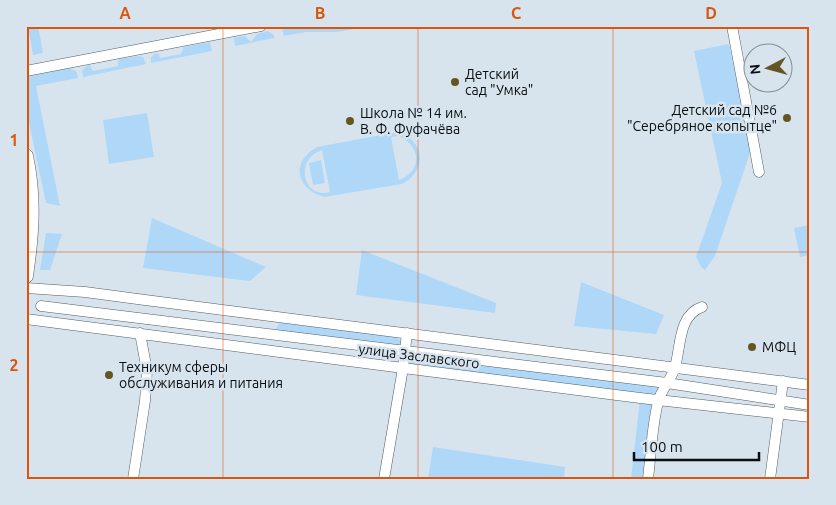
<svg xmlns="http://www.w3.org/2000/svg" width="836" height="505" font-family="Ubuntu,sans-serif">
<rect width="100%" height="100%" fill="#d7e4ee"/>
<path fill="#afd8f8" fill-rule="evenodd" d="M 38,26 L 43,53 L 33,55 L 28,27 Z
M 296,26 L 371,26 L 338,32 L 306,32 L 284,36 L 282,29 Z
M 268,31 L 274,35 L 274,38 L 235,46 L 234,38 L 245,36 L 251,42 L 257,34 Z
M 210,42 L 212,51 L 151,63 L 151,57 L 155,53 L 159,54 L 160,58 L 181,54 L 184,47 Z
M 729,44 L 751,150 L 715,256 L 705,270 L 702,268 L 696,257 L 722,183 L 694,51 Z
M 139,56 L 143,57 L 146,64 L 83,77 L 82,71 L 86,66 L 90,65 L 93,71 L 118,66 L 118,62 L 119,59 Z
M 70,68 L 77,72 L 78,78 L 36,86 L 60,206 L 46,203 L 26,109 L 26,77 Z
M 147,113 L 154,157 L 109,164 L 103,120 Z
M 392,133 C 424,134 430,170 402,184 L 324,197 C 296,189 290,162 317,147 ZM 399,136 C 422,147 422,171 399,180 L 391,137 ZM 322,150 L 330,192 C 304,200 293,160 322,150 Z
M 321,160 L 325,183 L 313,185 L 309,163 Z
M 152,218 L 266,267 L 250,281 L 143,268 Z
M 809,225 L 810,255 L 800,257 L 794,228 Z
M 46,233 L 62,234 L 50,270 L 40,270 Z
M 362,250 L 496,303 L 495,313 L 356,295 Z
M 581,282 L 664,315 L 656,334 L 574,326 Z
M 281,322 L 396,337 L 402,341 L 402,351 L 276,334 L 277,326 Z
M 405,351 L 661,383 L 648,479 L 631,479 L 640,399 L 403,368 Z
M 433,447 L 565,467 L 564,479 L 428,479 Z"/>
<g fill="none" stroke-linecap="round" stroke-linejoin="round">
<defs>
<path id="minor" d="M 732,26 L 759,172
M 26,71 L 261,26
M 26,288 L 85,292 L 145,300 L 810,385
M 41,306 L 667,383 L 810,405
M 26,319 L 403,368 L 640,398 L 810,417
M 133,479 L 145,401 L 147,371 L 140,333
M 384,479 L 403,368 L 407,333
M 648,479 C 651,453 652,426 658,402 C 661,389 672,379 675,367 C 681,347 678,315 702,307
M 770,479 L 783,381"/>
<path id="major" d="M 26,156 C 35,198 32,234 26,276"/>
</defs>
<use href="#minor" stroke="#525d66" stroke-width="11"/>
<use href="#major" stroke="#525d66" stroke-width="15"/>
<use href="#minor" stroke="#fff" stroke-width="10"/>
<use href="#major" stroke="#fff" stroke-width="14"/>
</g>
<path fill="none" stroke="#dd550c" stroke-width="1" stroke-opacity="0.55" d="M 223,26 L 223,479M 418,26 L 418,479M 613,26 L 613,479M 26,252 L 810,252"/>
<g fill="#655522" stroke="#d7e4ee" stroke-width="2">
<circle cx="455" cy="82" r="5"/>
<circle cx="787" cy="118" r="5"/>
<circle cx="350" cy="121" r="5"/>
<circle cx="752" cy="347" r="5"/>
<circle cx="109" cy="375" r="5"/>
</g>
<g text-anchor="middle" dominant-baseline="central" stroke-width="5" stroke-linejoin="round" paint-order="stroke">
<g font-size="14" fill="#090e11" stroke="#d7e4ee" text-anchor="start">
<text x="465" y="74">Детский<tspan x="465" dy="16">сад "Умка"</tspan></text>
<text x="777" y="110" text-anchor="end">Детский сад №6<tspan x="777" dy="16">"Серебряное копытце"</tspan></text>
<text x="360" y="113">Школа № 14 им.<tspan x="360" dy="16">В. Ф. Фуфачёва</tspan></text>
<text x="762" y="347">МФЦ</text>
<text x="119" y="367">Техникум сферы<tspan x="119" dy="16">обслуживания и питания</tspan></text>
</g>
<g font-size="14" fill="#090e11" stroke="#d7e4ee">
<text transform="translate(419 356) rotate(7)">улица Заславского</text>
</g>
</g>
<rect width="836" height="505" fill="none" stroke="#d7e4ee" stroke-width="55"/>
<g transform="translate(768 68) rotate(264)"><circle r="24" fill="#d7e4ee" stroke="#858e96"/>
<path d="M0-4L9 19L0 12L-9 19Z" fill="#655522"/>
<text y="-8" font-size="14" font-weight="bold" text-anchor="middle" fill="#090e11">N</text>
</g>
<path d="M634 452v8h125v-8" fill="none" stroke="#090e11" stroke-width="2.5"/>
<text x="641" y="452" font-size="15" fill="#090e11" stroke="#d7e4ee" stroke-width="4" paint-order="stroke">100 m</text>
<rect x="28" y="28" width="780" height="450" fill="none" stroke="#dd550c" stroke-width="2"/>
<g font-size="16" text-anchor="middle" font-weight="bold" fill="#dd550c">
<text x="125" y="19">A</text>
<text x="320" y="19">B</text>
<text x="516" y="19">C</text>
<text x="711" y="19">D</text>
<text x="14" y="146">1</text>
<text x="14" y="371">2</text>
</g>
</svg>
